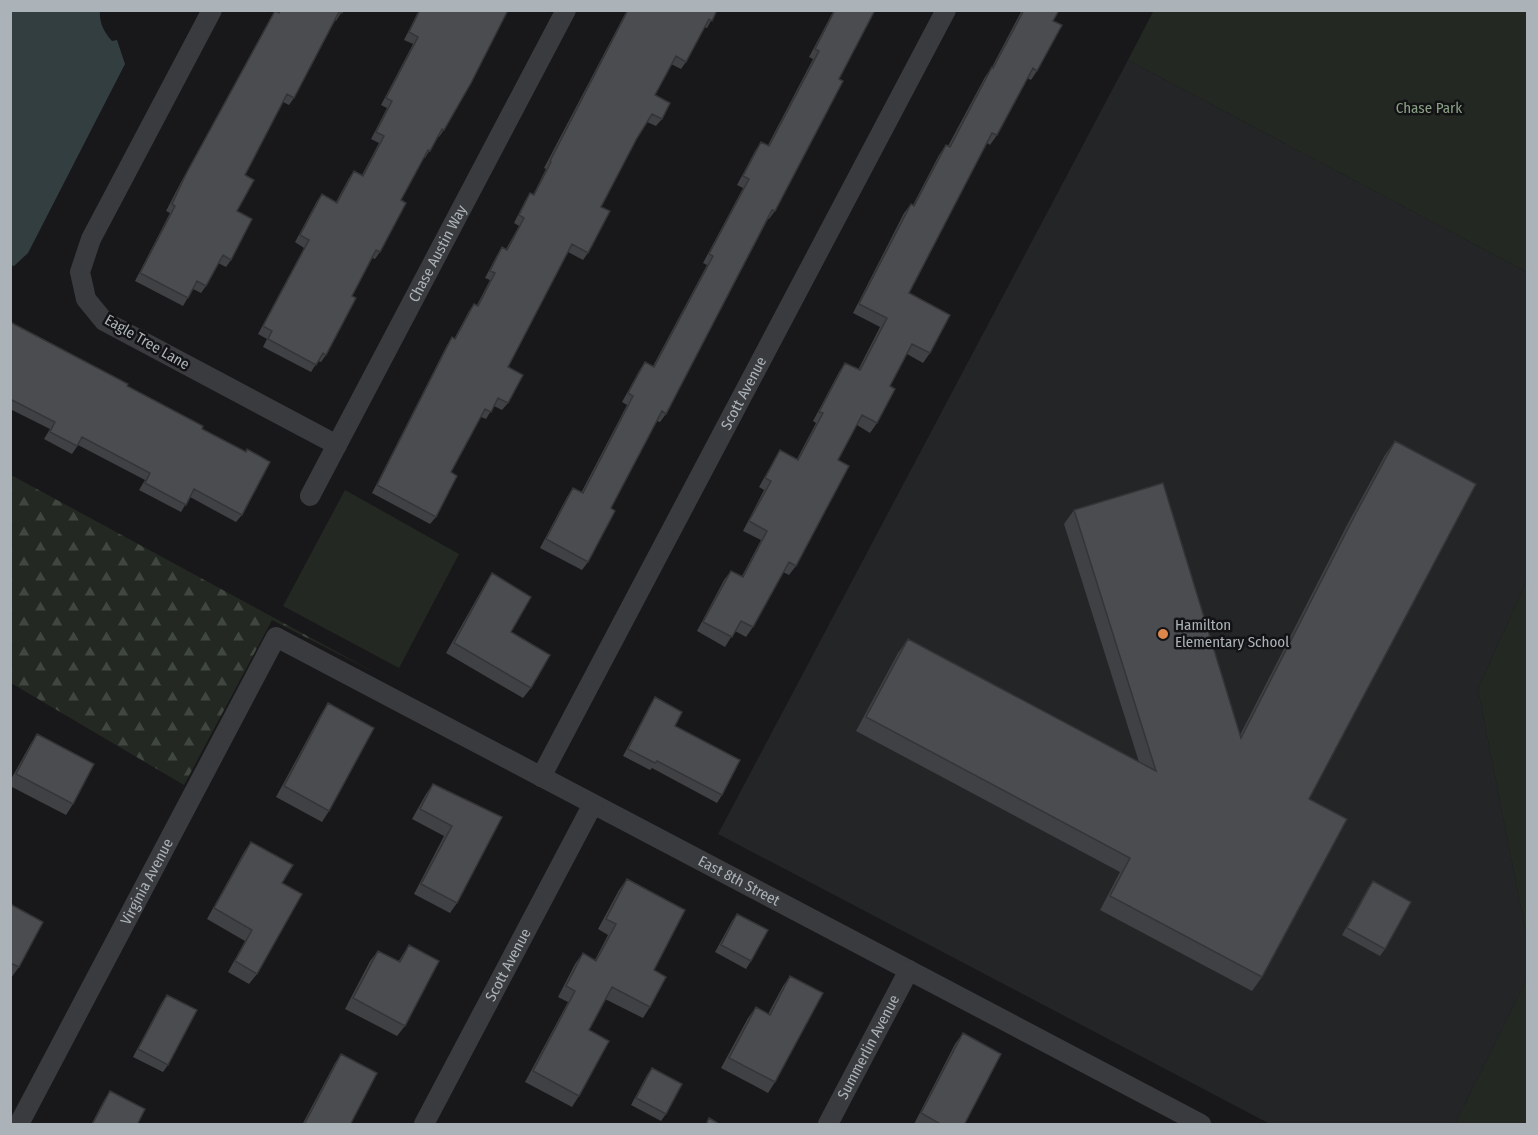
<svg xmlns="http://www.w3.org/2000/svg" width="1538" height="1135" font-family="'Fira Sans Condensed',sans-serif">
<defs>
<pattern id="forest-firs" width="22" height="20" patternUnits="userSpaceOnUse" patternTransform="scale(1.5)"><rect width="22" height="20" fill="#232922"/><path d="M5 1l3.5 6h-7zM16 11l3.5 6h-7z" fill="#404640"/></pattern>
</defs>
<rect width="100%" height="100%" fill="#18181a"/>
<path fill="#242527" d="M 1128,60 L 1527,272 L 1527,580 L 1478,689 L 1527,938 L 1527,979 L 1455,1124 L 1270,1124 L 718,834 Z"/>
<path fill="url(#forest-firs)" d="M 11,475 L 372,671 L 272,620 L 184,785 L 11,683 Z"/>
<path fill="#232922" d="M 1154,10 L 1527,11 L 1527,272 L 1128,60 Z
M 345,490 L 459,554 L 399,668 L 283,606 Z
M 1527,580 L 1527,938 L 1478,689 Z
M 1527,979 L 1527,1124 L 1455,1124 Z"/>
<path fill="#333e41" d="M 10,11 L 100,11 C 99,23 104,32 112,41 L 117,40 L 125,64 L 28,253 L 14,266 L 10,265 Z"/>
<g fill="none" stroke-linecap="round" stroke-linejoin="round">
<g stroke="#393b3e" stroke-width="20">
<path d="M 212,10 L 91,239 L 80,272 L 86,299 L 104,321 L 337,445"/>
<path id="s1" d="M 310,496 L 566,10"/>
<path id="s2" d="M 541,777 L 946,10"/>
<path id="s3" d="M 19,1124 L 276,637 L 1201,1124"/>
<path id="s4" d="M 424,1124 L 593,804"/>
<path id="s5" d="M 828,1124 L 909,970"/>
</g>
</g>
<path fill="#404144" d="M 279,10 L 343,10 L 336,21 L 335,20 L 294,98 L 289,105 L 283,102 L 245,175 L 237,211 L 231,260 L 226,267 L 218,263 L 206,286 L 201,293 L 193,289 L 183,306 L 135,281 L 170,213 L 166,211 L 181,182 L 270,19 L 275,11 L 278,13 Z
M 419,10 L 508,10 L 444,130 L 439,137 L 438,137 L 425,158 L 424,157 L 401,200 L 380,252 L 375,259 L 372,258 L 352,296 L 326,355 L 321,362 L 318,361 L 311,372 L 263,347 L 267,339 L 258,334 L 304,248 L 295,242 L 317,201 L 322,194 L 336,202 L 349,178 L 354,171 L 362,175 L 379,143 L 371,139 L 387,108 L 381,105 L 413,44 L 404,40 Z
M 627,10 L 717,10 L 707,28 L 704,27 L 686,62 L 681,69 L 671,64 L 655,95 L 662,119 L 656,126 L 647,122 L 637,138 L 601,207 L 588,253 L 583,260 L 568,252 L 508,367 L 508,403 L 502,410 L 494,406 L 486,419 L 481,417 L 451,472 L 436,517 L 430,524 L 372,493 L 447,345 L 452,337 L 454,339 L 469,311 L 474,304 L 477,305 L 490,280 L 485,278 L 497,255 L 502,247 L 506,249 L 519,226 L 514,223 L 525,201 L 530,193 L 533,195 L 546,169 L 544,168 Z
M 834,10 L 875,10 L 839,79 L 775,211 L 769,219 L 768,219 L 666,414 L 660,422 L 657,421 L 611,508 L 588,562 L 582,570 L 540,548 L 567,497 L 573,488 L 581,493 L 627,405 L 622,402 L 639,371 L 645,362 L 653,366 L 707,265 L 703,263 L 743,188 L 737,185 L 755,151 L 761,142 L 768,145 L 813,59 L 809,57 Z
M 1022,10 L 1059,10 L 1053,21 L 1037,71 L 1031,80 L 1027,78 L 997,135 L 990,145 L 987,143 L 909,293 L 930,353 L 923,363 L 907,354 L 890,386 L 877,423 L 870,433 L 857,425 L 838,460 L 796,566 L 789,575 L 783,572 L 753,627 L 746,637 L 735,631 L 725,647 L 697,631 L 724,580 L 731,571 L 742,576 L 761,540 L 743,531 L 764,490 L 759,487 L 774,460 L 780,450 L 797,459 L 816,423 L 813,421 L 839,372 L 845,363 L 858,370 L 880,327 L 853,313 L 904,213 L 911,204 L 913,205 L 939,155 L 946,145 L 948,146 L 985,77 L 992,67 Z
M 10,322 L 127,386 L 202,429 L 242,515 L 236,522 L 190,497 L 181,512 L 139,490 L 145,480 L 78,445 L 72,454 L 44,439 L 50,429 L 10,409 Z
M 1395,441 L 1309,799 L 1262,977 L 1252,991 L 1100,910 L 1120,872 L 856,731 L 898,653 L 908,639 L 1139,762 L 1064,524 L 1074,510 L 1240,735 L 1346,527 L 1385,455 Z
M 492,573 L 511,632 L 531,688 L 523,698 L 446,653 L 485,584 Z
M 655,697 L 722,795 L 717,803 L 652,768 L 650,770 L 623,756 L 650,705 Z
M 328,703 L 329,811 L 322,822 L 276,797 L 321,714 Z
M 37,734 L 73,804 L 66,815 L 10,786 L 10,781 L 30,745 Z
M 433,784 L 502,817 L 457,903 L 450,913 L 414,894 L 444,836 L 412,819 L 426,794 Z
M 251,842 L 282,883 L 257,974 L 249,984 L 228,972 L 245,941 L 207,919 L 244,852 Z
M 627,879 L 654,970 L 650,1007 L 643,1018 L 605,999 L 589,1030 L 579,1096 L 572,1107 L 525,1082 L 568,1002 L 558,997 L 575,964 L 583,953 L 595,960 L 608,935 L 598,929 L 619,890 Z
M 1373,881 L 1385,949 L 1380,956 L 1342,935 L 1368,888 Z
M 10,904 L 19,967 L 11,978 L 10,978 Z
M 737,914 L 751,961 L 746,969 L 715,952 L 732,921 Z
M 409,945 L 405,1026 L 397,1036 L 345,1009 L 370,961 L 378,951 L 398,962 Z
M 790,976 L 775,1082 L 768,1093 L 721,1068 L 748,1018 L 756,1007 L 768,1014 L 783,986 Z
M 167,995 L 168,1065 L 163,1072 L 133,1057 L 162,1002 Z
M 963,1033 L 964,1125 L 914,1124 L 955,1044 Z
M 341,1054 L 350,1125 L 302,1125 L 335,1063 Z
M 652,1068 L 666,1114 L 661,1121 L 631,1105 L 647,1075 Z
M 110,1091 L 137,1125 L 91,1125 L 103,1102 Z"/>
<path fill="#4a4c4f" stroke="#343537" stroke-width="1.5" d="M 280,10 L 343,10 L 342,13 L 339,12 L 294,98 L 287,94 L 245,175 L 254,180 L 237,211 L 252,219 L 231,260 L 223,255 L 206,286 L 197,281 L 188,298 L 140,273 L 175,206 L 172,204 L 186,174 L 275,11 L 279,13 Z
M 420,10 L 508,10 L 471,83 L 444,130 L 442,129 L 430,151 L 428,150 L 401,200 L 406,203 L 380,252 L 376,250 L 352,296 L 356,298 L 326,355 L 323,353 L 316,365 L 268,339 L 272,331 L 263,326 L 309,240 L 300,235 L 322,194 L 337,203 L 354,171 L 363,176 L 384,136 L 376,132 L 392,101 L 386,98 L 418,37 L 409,32 Z
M 628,10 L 717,10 L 712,21 L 709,19 L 686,62 L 676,56 L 655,95 L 670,103 L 662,119 L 652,114 L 637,138 L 601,207 L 610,211 L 588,253 L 572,244 L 508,367 L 523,375 L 508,403 L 498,398 L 491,412 L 485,409 L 451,472 L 457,476 L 436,517 L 377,485 L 452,337 L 455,339 L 474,304 L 478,306 L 495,273 L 490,271 L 502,247 L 507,250 L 524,218 L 519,215 L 530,193 L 534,195 L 551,162 L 550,161 Z
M 835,10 L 875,10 L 839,79 L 843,81 L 775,211 L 772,210 L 666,414 L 662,411 L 611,508 L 615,511 L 588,562 L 546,539 L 573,488 L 583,493 L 633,396 L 628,393 L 645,362 L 654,367 L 713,256 L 709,254 L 749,179 L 743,176 L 761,142 L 769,146 L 819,51 L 815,49 Z
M 1024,10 L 1059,10 L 1053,21 L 1062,25 L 1037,71 L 1033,68 L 997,135 L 992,133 L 909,293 L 950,315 L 930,353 L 912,344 L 890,386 L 895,389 L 877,423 L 862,415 L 838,460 L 849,466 L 796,566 L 789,562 L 753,627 L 741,621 L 732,637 L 703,622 L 731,571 L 743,577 L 767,531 L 749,521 L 771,481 L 765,478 L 780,450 L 798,460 L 823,413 L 819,412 L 845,363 L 860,370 L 887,318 L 859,304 L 911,204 L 914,206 L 946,145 L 950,147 L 992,67 L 993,68 Z
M 10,322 L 128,384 L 127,386 L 203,426 L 202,429 L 246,452 L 247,449 L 270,462 L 242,515 L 194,489 L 186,505 L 145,483 L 150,473 L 82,437 L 77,446 L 50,432 L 55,422 L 10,399 Z
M 1395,441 L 1476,484 L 1309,799 L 1347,819 L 1262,977 L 1110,896 L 1130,858 L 866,717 L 908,639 L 1156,771 L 1074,510 L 1163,483 L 1241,738 L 1356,513 Z
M 492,573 L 531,597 L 511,632 L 550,655 L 531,688 L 454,643 Z
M 655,697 L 682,712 L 675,726 L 740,760 L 722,795 L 657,761 L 655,763 L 628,749 Z
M 328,703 L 374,728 L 329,811 L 284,786 Z
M 37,734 L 94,764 L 73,804 L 16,774 Z
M 433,784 L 502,817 L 457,903 L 421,884 L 452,826 L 420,809 Z
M 251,842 L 293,865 L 282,883 L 302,894 L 257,974 L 235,961 L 252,930 L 214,908 Z
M 627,879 L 685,910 L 654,970 L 666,977 L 650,1007 L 612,987 L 589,1030 L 609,1041 L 579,1096 L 533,1071 L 575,991 L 566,986 L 583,953 L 596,961 L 616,924 L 606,919 Z
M 1373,881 L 1411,902 L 1385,949 L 1347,928 Z
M 10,904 L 43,922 L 19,967 L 10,963 Z
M 737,914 L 768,930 L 751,961 L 721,945 Z
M 409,945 L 439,961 L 405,1026 L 353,998 L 378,951 L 400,962 Z
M 790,976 L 823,993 L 775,1082 L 729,1058 L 756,1007 L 770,1015 Z
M 167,995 L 197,1010 L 168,1065 L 138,1049 Z
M 963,1033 L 1001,1054 L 964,1125 L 942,1125 L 921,1113 Z
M 341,1054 L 377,1073 L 350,1125 L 304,1125 Z
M 652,1068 L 682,1084 L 666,1114 L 636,1098 Z
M 110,1091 L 145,1109 L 137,1125 L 92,1125 Z
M 709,1118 L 721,1125 L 706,1125 Z"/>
<circle fill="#de874c" stroke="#131315" stroke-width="2" cx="1163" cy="634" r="6"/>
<g text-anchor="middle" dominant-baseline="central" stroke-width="5" stroke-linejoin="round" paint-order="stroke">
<g font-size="15" fill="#8aa185" stroke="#131315">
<text x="1429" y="108">Chase Park</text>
</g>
<g font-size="15" fill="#acb3b8" stroke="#131315">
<text stroke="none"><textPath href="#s1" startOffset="274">Chase Austin Way</textPath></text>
<text transform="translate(147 342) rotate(30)">Eagle Tree Lane</text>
<text stroke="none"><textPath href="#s2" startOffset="434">Scott Avenue</textPath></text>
<text stroke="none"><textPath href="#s3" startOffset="274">Virginia Avenue</textPath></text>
<text stroke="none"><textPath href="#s3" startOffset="1074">East 8th Street</textPath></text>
<text stroke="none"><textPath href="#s4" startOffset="180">Scott Avenue</textPath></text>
<text stroke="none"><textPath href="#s5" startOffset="87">Summerlin Avenue</textPath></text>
</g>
<g font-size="15" fill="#acb3b8" stroke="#131315" text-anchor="start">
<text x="1175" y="625">Hamilton<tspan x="1175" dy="17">Elementary School</tspan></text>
</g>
</g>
<rect width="1538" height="1135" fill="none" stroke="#acb3b8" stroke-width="24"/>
</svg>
